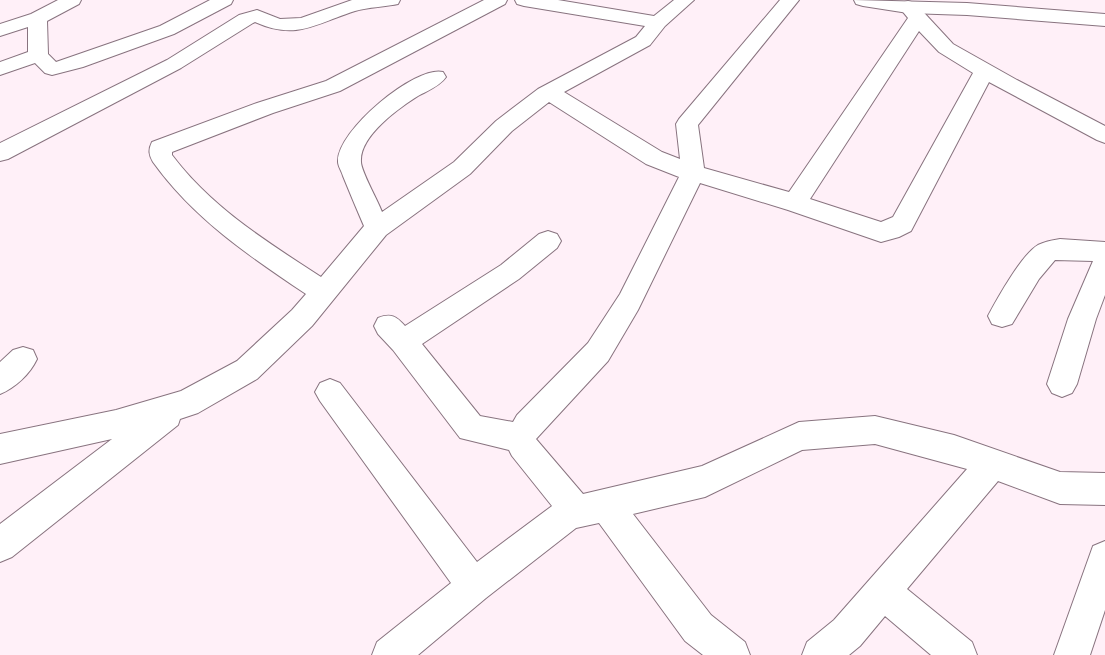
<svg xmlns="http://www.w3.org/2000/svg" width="1105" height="655" font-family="'Work Sans',sans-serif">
<rect width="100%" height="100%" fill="#fff0f8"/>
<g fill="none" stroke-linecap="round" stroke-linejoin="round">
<defs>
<path id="minor" d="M 58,0 L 81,0 L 79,4 L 47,21 L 48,54 L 56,62 L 160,26 L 210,0 L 233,0 L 231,4 L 174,34 L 83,67 L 52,75 L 45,73 L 35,63 L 0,75 L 0,62 L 28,52 L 28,27 L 0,36 L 0,24 L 31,14 Z
M 352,0 L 400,0 L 398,4 C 384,7 369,7 355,11 C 317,23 297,41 255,22 L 253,23 L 181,68 L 8,159 L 0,161 L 0,143 L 167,60 L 239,15 L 257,10 L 280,19 L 301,18 Z
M 484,0 L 507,0 L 505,4 L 340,91 L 273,113 L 172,152 L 172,155 C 211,207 267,242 321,277 L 364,226 C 357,210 350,193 343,176 C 342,172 338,166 338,162 C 336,131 416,65 443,72 L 446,77 C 440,86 427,91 418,96 C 399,108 359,136 361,162 C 361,171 378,201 382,212 L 454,162 L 496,121 L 538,89 L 636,37 L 645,26 L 524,6 L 517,4 L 515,0 L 558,0 L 654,16 L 674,0 L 694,0 L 665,26 L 650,45 L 564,92 L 662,152 L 680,159 L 676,124 L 679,119 L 780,0 L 799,0 L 698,125 L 704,168 L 789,192 L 908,18 L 899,7 L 901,3 L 908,1 L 915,3 L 953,44 L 1017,80 L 1105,126 L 1105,143 L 1097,140 L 989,82 L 911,231 L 899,237 L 881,242 L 788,210 L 700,183 L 638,310 L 608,361 L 536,439 L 583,494 L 702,466 L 799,422 L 875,416 L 954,435 L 1060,472 L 1105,473 L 1105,505 L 1060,504 L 998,481 L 907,589 L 972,642 L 977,655 L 931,655 L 885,616 L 860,646 L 849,655 L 802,655 L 807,642 L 834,620 L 967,469 L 875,444 L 802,450 L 705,497 L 633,514 L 711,615 L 745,642 L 750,655 L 703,655 L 685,641 L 599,523 L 576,528 L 486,598 L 418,655 L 372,655 L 377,642 L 451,583 L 320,401 L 315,392 L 320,383 L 330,379 L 340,383 L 477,562 L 552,506 L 512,456 L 509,450 L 460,438 L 393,350 L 378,334 L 374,326 L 378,318 C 391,313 396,316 405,326 L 501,265 L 539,234 L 548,231 L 557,234 L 561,241 L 557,248 L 519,279 L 422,344 L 480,416 L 513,422 L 517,415 L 588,343 L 620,294 L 679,177 L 646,164 L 549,102 L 512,131 L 470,174 L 386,235 L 312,326 L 257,379 L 198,413 L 180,419 L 178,425 L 12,557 L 0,562 L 0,524 L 112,439 L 0,464 L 0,434 L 116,410 L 181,391 L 237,361 L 292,310 L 306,294 C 249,256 193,218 153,162 C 149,155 148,150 152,142 L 257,103 L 326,81 ZM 919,31 L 939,52 L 973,73 L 893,217 L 881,222 L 810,199 Z
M 1060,239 L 1105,242 L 1105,295 L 1096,319 L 1077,384 L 1072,393 L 1062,397 L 1052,393 L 1047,384 L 1068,319 L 1093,261 L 1055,260 L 1039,279 L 1012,324 L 1002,327 L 992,324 L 988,316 C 997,299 1022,254 1038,245 C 1044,242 1053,240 1060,239 Z
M 23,347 L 33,350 L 37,359 C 30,374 15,388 0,394 L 0,362 L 13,350 Z
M 1105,541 L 1105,610 L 1090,655 L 1054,655 L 1093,546 Z"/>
<path id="major" d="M 854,0 L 967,3 L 1105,14 L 1105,26 L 967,15 L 908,13 L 863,6 L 856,4 Z"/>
</defs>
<use href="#minor" stroke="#88737f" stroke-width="2"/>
<use href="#major" stroke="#88737f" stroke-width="2"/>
<use href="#minor" fill="#fff" fill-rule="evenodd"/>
<use href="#major" fill="#fff" fill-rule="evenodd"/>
</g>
</svg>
